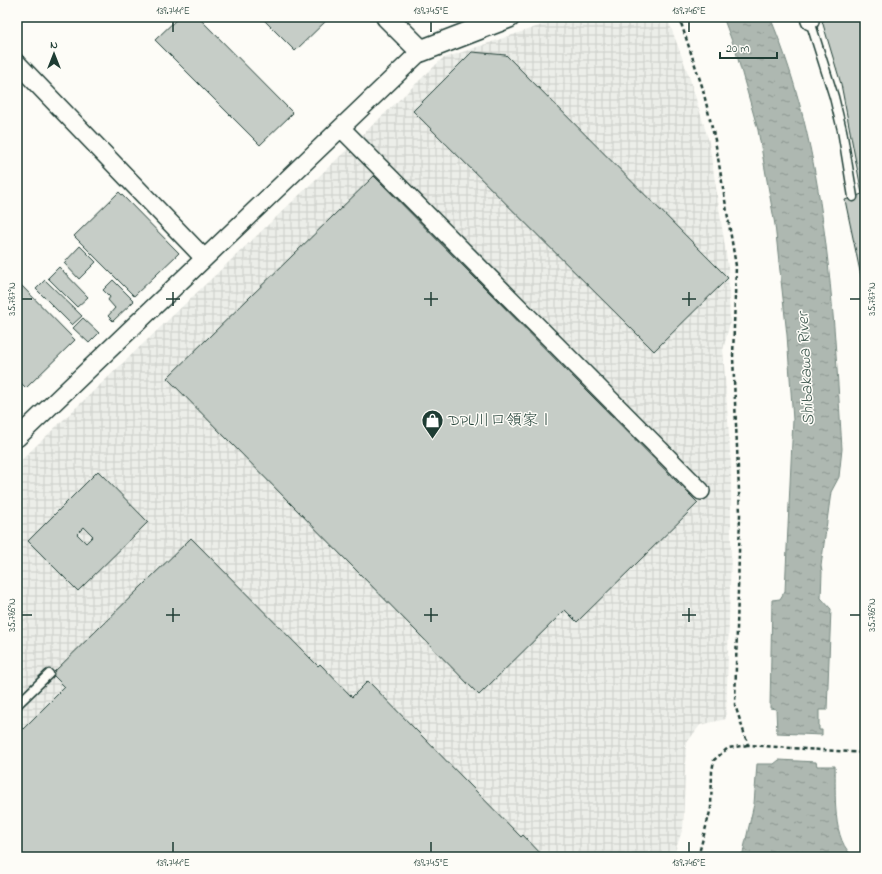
<svg xmlns="http://www.w3.org/2000/svg" width="882" height="874" font-family="'Indie Flower','Klee One',sans-serif">
<defs>
<pattern id="industrial-grid" width="8" height="8" patternUnits="userSpaceOnUse"><rect width="8" height="8" fill="#eceee9"/><path d="M0 4h8M4 0v8" fill="none" stroke="#cacdc8"/></pattern>
<pattern id="water-ripples" width="26" height="14" patternUnits="userSpaceOnUse"><rect width="26" height="14" fill="#aeb8b1"/><path d="M2 4q2-2 4 0t4 0M15 11q2-2 4 0t4 0" fill="none" stroke="#8d9791"/></pattern>
</defs>
<rect width="100%" height="100%" fill="#fdfcf7"/>
<filter id="ink" filterUnits="userSpaceOnUse"><feTurbulence type="fractalNoise" baseFrequency=".025" numOctaves="2"/><feDisplacementMap in="SourceGraphic" scale="8" xChannelSelector="R" yChannelSelector="G"/><feConvolveMatrix kernelMatrix="1 2 1 2 8 2 1 2 1" color-interpolation-filters="sRGB"/></filter>
<g filter="url(#ink)">
<path fill="url(#industrial-grid)" d="M 565,17 L 667,17 L 689,76 L 709,142 L 728,267 L 730,322 L 723,350 L 731,464 L 731,553 L 726,719 L 700,725 L 686,744 L 683,828 L 673,857 L 17,857 L 17,464 L 442,59 Z"/>
<path fill="url(#water-ripples)" stroke="#75877f" d="M 723,17 L 770,17 C 827,152 833,305 842,449 L 839,477 L 831,492 L 821,566 L 822,572 L 821,598 L 831,609 L 827,710 L 819,710 L 819,730 L 822,730 L 822,735 L 777,733 L 776,709 L 770,708 L 772,600 L 780,599 L 785,591 L 793,420 L 787,335 L 775,225 L 758,130 L 736,52 Z
M 779,760 L 816,762 L 817,766 L 835,766 C 836,791 831,843 855,857 L 742,857 L 754,804 L 757,764 L 774,764 Z"/>
<path fill="#c6cdc7" stroke="#1f3d34" fill-rule="evenodd" d="M 179,17 L 198,17 L 293,113 L 260,145 L 155,40 Z
M 261,17 L 330,17 L 295,51 Z
M 832,17 L 865,17 L 865,295 L 845,200 L 862,194 L 841,84 L 822,21 Z
M 472,52 L 506,55 L 728,278 L 654,351 L 413,111 Z
M 374,176 L 698,503 L 577,622 L 565,610 L 479,695 L 167,378 Z
M 119,192 L 179,253 L 134,296 L 74,236 Z
M 80,246 L 96,262 L 79,279 L 64,263 Z
M 59,267 L 88,297 L 77,307 L 48,278 Z
M 45,280 L 82,316 L 72,325 L 36,289 Z
M 113,280 L 134,301 L 113,321 L 108,316 L 115,308 L 108,300 L 110,297 L 103,290 Z
M 17,281 L 75,340 L 26,388 L 17,379 Z
M 83,318 L 99,333 L 89,343 L 73,328 Z
M 98,471 L 148,522 L 78,591 L 28,541 ZM 84,527 L 93,536 L 86,543 L 77,534 Z
M 191,538 L 318,666 L 320,664 L 352,697 L 368,681 L 521,837 L 523,835 L 544,857 L 177,857 L 175,855 L 172,857 L 17,857 L 17,735 L 65,687 L 52,674 Z"/>
<g fill="none" stroke-linecap="round" stroke-linejoin="round">
<defs>
<path id="service" d="M 810,21 L 834,97 L 842,130 L 853,197
M 17,705 L 49,674"/>
<path id="minor" d="M 809,17 L 810,21
M 17,63 L 204,258
M 341,128 L 701,491
M 17,438 L 421,51"/>
<path id="tertiary" d="M 387,17 L 421,51 L 509,17"/>
</defs>
<use href="#service" stroke="#1f3d34" stroke-width="11"/>
<use href="#minor" stroke="#1f3d34" stroke-width="20"/>
<use href="#tertiary" stroke="#1f3d34" stroke-width="24"/>
<path stroke="#1f3d34" stroke-width="2.5" stroke-dasharray="4 3" stroke-linecap="butt" d="M 679,17 L 702,86 L 715,140 L 736,266 L 733,357 L 740,514 L 735,705 L 748,745 L 865,753
M 698,857 L 711,808 L 712,771 L 714,760 L 728,748 L 748,745"/>
<use href="#service" stroke="#fdfcf7" stroke-width="8"/>
<use href="#minor" stroke="#fdfcf7" stroke-width="17"/>
<use href="#tertiary" stroke="#fdfcf7" stroke-width="21"/>
</g>
</g>
<path fill="none" stroke="#1f3d34" stroke-width="1.5" d="M 173,22 L 173,32M 431,22 L 431,32M 689,22 L 689,32M 173,292 L 173,306M 431,292 L 431,306M 689,292 L 689,306M 22,299 L 32,299M 166,299 L 180,299M 424,299 L 438,299M 682,299 L 696,299M 850,299 L 860,299M 173,608 L 173,622M 431,608 L 431,622M 689,608 L 689,622M 22,615 L 32,615M 166,615 L 180,615M 424,615 L 438,615M 682,615 L 696,615M 850,615 L 860,615M 173,842 L 173,852M 431,842 L 431,852M 689,842 L 689,852"/>
<defs>
<symbol id="shop-pin" viewBox="-11 -11 22 30"><path d="M0 17L-7.5 6A9.5 9.5 0 1 1 7.5 6Z" fill="#1f3d34" stroke="#fdfcf7"/><path d="M-5-2.5h2.3a2.7 3.5 0 0 1 5.4 0H5L5.5 6h-11ZM-1.5-2.5h3a1.5 2.3 0 0 0-3 0Z" fill="#fff"/></symbol>
</defs>
<g fill-rule="evenodd">
<use href="#shop-pin" x="420" y="408" width="25" height="34"/>
</g>
<g text-anchor="middle" dominant-baseline="central" stroke-width="3" stroke-linejoin="round" paint-order="stroke">
<g font-size="16" fill="#1f3d34" stroke="#fdfcf7" text-anchor="start">
<text x="448" y="421">DPL川口領家Ⅰ</text>
</g>
<g font-size="17" font-style="italic" fill="#435c53" stroke="#fdfcf7">
<text transform="translate(806 369) rotate(-93)">Shibakawa River</text>
</g>
</g>
<rect width="882" height="874" fill="none" stroke="#fdfcf7" stroke-width="44"/>
<g transform="translate(54 54)" stroke="#fdfcf7" stroke-width="3" paint-order="stroke">
<path d="M0-3L7 15L0 10L-7 15Z" fill="#1f3d34"/>
<text y="-6" font-size="11" font-weight="bold" text-anchor="middle" fill="#1f3d34">N</text>
</g>
<path d="M720 52v6h57v-6" fill="none" stroke="#1f3d34" stroke-width="2"/>
<text x="726" y="52" font-size="12" fill="#1f3d34" stroke="#fdfcf7" stroke-width="3" paint-order="stroke">20 m</text>
<rect x="22" y="22" width="838" height="830" fill="none" stroke="#1f3d34" stroke-width="1.5"/>
<g font-size="10" text-anchor="middle" fill="#1f3d34">
<text x="173" y="14">139.744°E</text>
<text x="431" y="14">139.745°E</text>
<text x="689" y="14">139.746°E</text>
<text transform="translate(11 299) rotate(-90)" y="4">35.787°N</text>
<text transform="translate(871 299) rotate(-90)" y="4">35.787°N</text>
<text transform="translate(11 615) rotate(-90)" y="4">35.786°N</text>
<text transform="translate(871 615) rotate(-90)" y="4">35.786°N</text>
<text x="173" y="866">139.744°E</text>
<text x="431" y="866">139.745°E</text>
<text x="689" y="866">139.746°E</text>
</g>
</svg>
